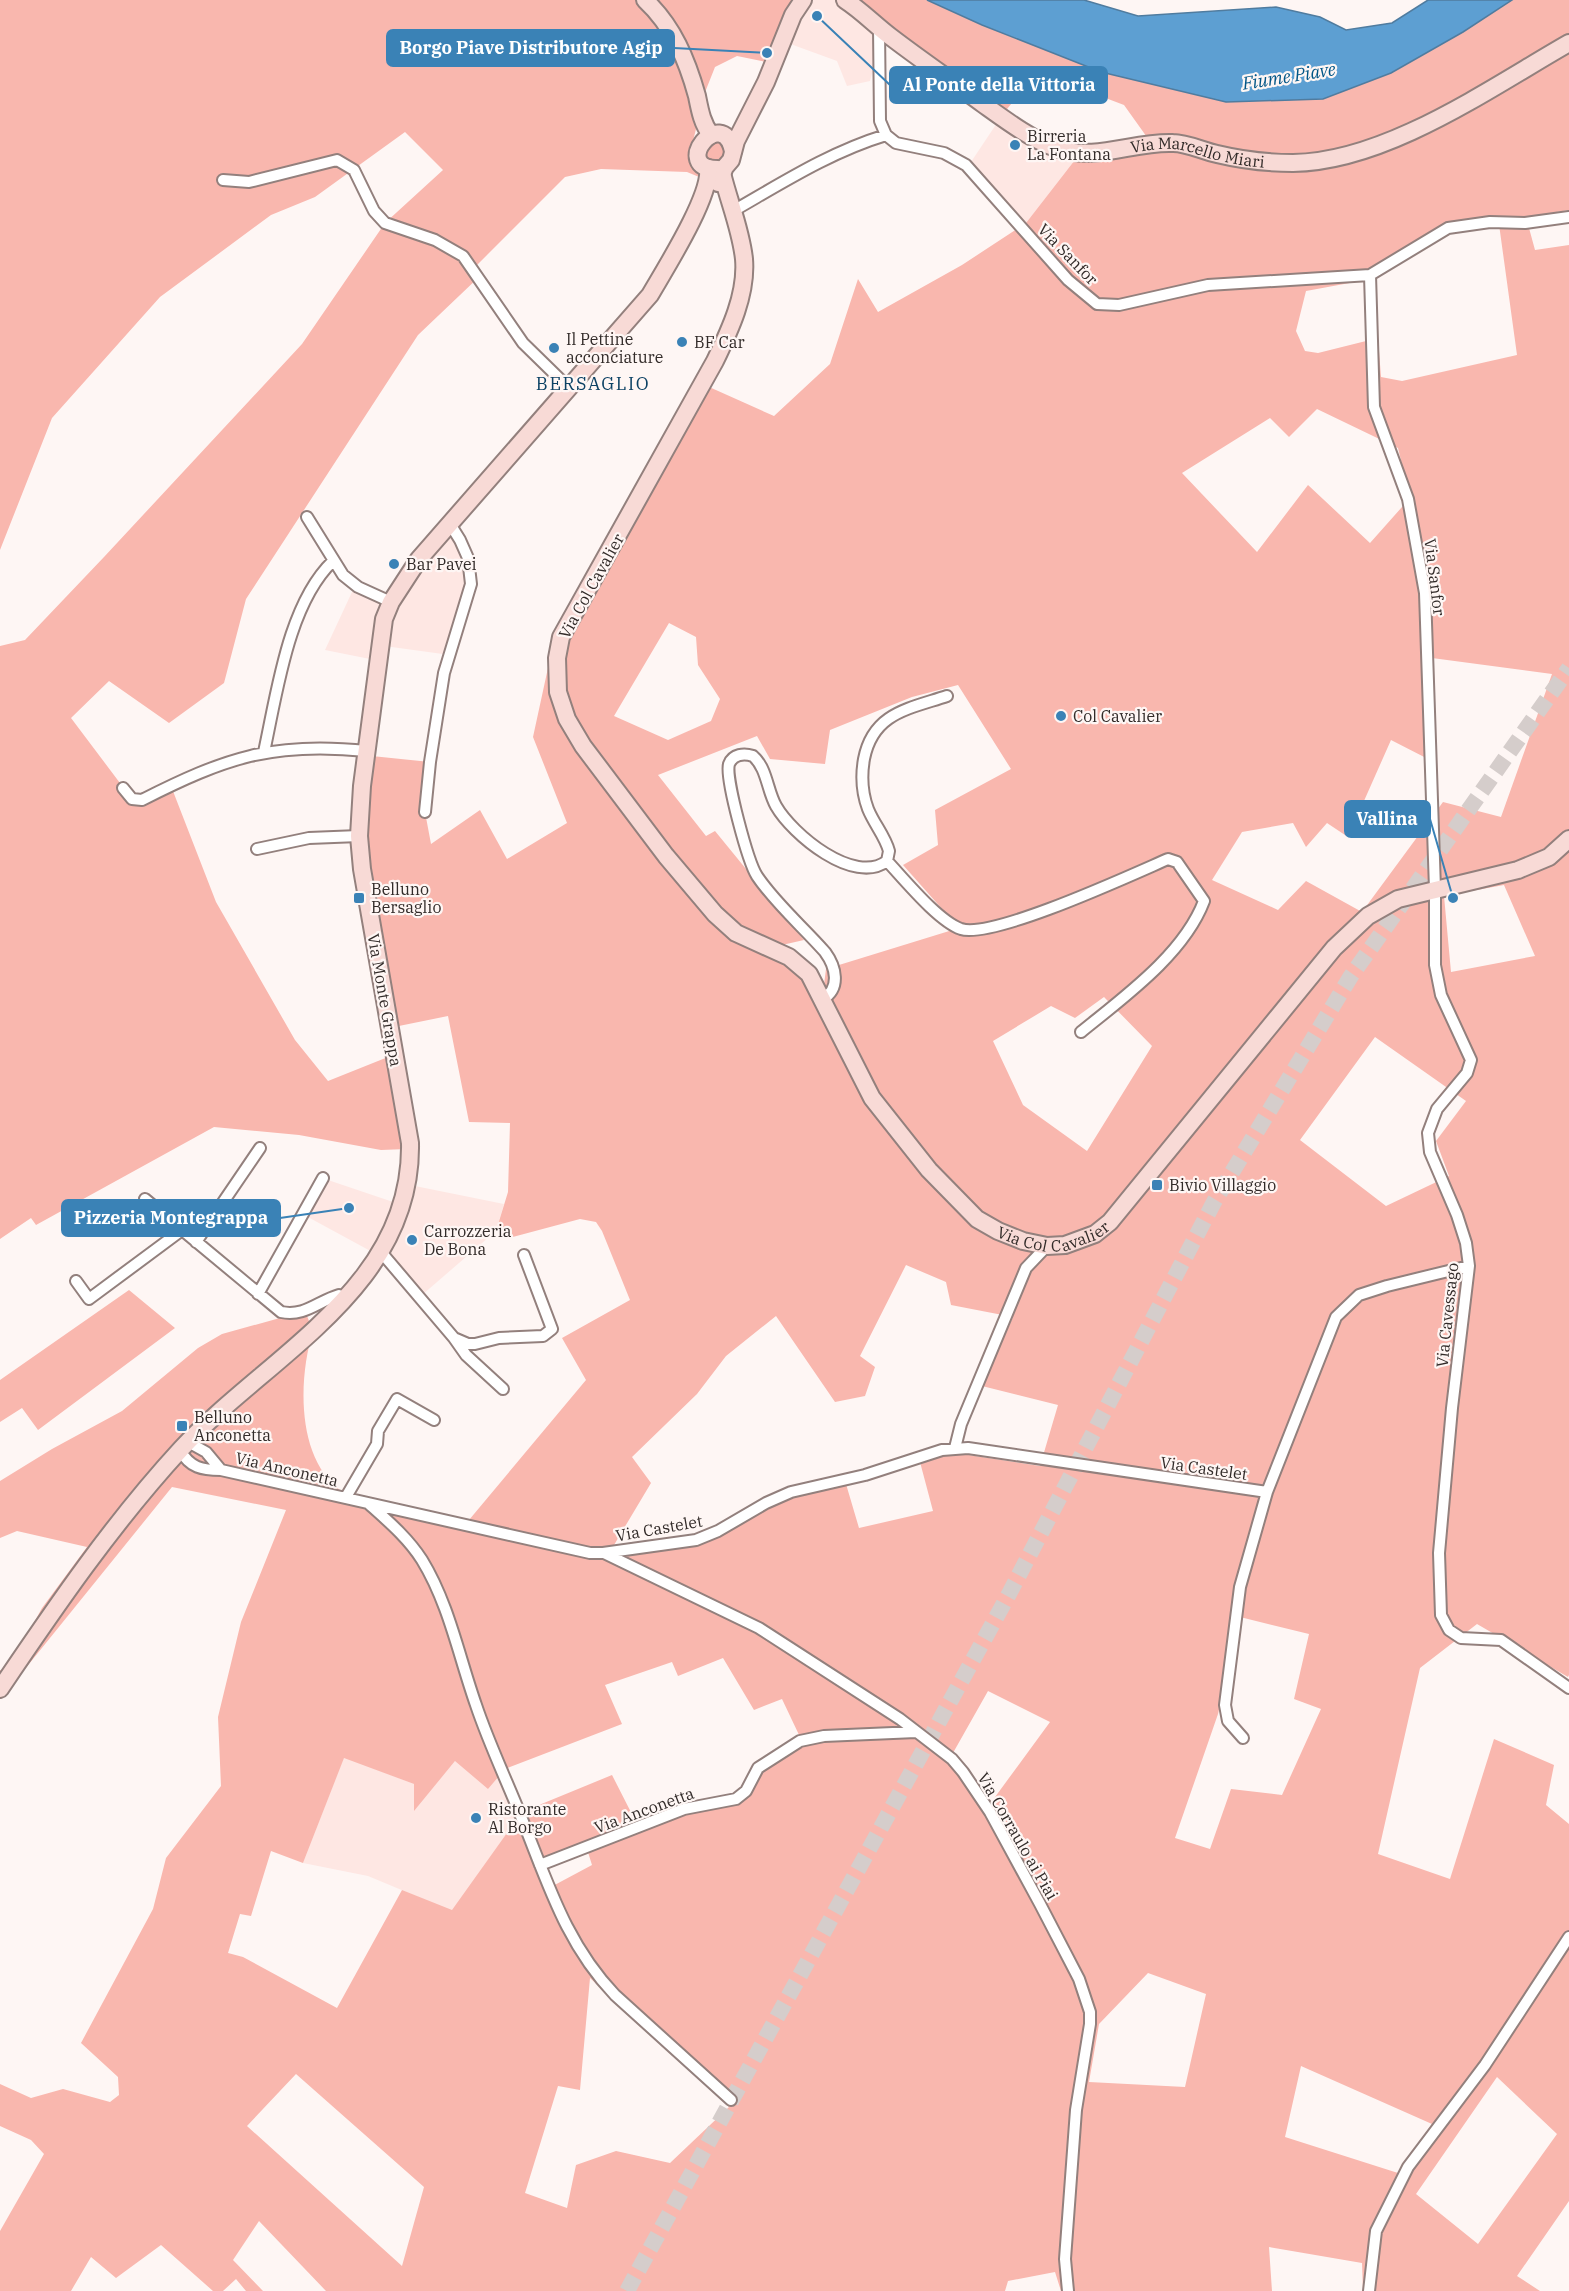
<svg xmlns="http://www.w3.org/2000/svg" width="1569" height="2291" font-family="'IBM Plex Serif',serif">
<rect width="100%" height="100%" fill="#fef6f4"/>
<path fill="#fee7e3" d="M 809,0 L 838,0 L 885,26 L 870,81 L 847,86 L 837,61 L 785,42 Z
M 1003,114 L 1078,156 L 1026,223 L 969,165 Z
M 451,518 L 473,567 L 450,655 L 377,645 L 375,660 L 325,650 L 352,592 L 364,587 L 390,599 Z
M 328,1180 L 399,1204 L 405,1184 L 504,1204 L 496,1231 L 422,1295 L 376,1254 L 306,1216 Z
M 344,1757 L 414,1784 L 414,1809 L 455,1761 L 505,1769 L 522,1812 L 452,1911 L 368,1876 L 303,1863 Z"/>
<path fill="#f9b7ae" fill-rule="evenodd" d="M 0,0 L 809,0 L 776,64 L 737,56 L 715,67 L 696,115 L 696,129 L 692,145 L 704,179 L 687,172 L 601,169 L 565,177 L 475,267 L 480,276 L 418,335 L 246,599 L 224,683 L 169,723 L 109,681 L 71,718 L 132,799 L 171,786 L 216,902 L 295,1040 L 328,1081 L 393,1055 L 407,1149 L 381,1150 L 299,1135 L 214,1127 L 36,1225 L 31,1218 L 0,1239 L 0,646 L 25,640 L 104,557 L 302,344 L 385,223 L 443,170 L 405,132 L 315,197 L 271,215 L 160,297 L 52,418 L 0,550 Z
M 838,0 L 927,0 L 982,25 L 1101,72 L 1226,102 L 1323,99 L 1391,73 L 1463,32 L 1512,0 L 1569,0 L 1569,210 L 1526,217 L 1535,250 L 1569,245 L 1569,1675 L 1568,1677 L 1477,1624 L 1420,1668 L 1378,1854 L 1450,1879 L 1494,1739 L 1554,1765 L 1546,1805 L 1569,1824 L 1569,2201 L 1517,2276 L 1540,2291 L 1363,2291 L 1362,2263 L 1269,2247 L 1272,2291 L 1061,2291 L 1055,2272 L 1008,2281 L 1005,2291 L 326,2291 L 259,2221 L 233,2260 L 263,2291 L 246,2291 L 236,2279 L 223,2291 L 213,2291 L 161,2245 L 116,2278 L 91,2257 L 71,2291 L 0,2291 L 0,2231 L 44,2154 L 31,2140 L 0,2126 L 0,2084 L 31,2098 L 63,2089 L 110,2102 L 119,2095 L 118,2077 L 81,2043 L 153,1909 L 166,1858 L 221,1786 L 218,1717 L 241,1622 L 286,1510 L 172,1487 L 12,1685 L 0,1684 L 0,1670 L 7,1672 L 42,1608 L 87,1547 L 17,1531 L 0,1538 L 0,1481 L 52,1449 L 122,1411 L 198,1348 L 222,1334 L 305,1311 L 313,1331 C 298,1379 296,1461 343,1492 C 351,1498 365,1498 374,1500 C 406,1507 437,1514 469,1520 L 586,1380 L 562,1338 L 630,1300 L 602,1231 L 596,1222 L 580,1219 L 509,1238 L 496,1231 L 508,1192 L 510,1123 L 469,1122 L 448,1016 L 389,1028 L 360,876 L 362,755 L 430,762 L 425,812 L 431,844 L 480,810 L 507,859 L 567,823 L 533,737 L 551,654 L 698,382 L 774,416 L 830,364 L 858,279 L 878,312 L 962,265 L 1026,223 L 1078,156 L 1154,147 L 1124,105 L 1037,72 L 1003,114 ZM 1498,217 L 1517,355 L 1402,381 L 1381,377 L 1378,338 L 1318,353 L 1305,351 L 1296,331 L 1306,291 L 1366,280 L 1450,223 ZM 1317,409 L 1398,448 L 1410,498 L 1370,543 L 1308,485 L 1257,552 L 1182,473 L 1270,418 L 1289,437 ZM 669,623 L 696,637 L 698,665 L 720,699 L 711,721 L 668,740 L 614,716 ZM 1432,658 L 1552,674 L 1501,817 L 1443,802 L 1362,912 L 1306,881 L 1278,910 L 1212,880 L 1242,832 L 1293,823 L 1306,847 L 1327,823 L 1348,837 L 1391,740 L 1432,761 ZM 958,685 L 1011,769 L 935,810 L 938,845 L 903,865 L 959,928 L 826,969 L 821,1008 L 782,945 L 804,940 L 715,831 L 706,836 L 658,775 L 757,736 L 770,759 L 825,764 L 830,730 L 912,697 ZM 1504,885 L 1535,956 L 1451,972 L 1444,896 ZM 1104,997 L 1152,1046 L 1087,1151 L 1023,1105 L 993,1041 L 1051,1006 L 1075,1018 ZM 1375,1037 L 1466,1101 L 1436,1141 L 1449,1176 L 1386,1206 L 1300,1140 ZM 906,1265 L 946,1282 L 951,1305 L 1013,1317 L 982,1386 L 1058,1405 L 1040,1466 L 956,1453 L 920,1462 L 933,1511 L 859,1528 L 846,1484 L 804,1494 L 670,1546 L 626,1554 L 614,1545 L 651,1483 L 632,1457 L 697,1394 L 726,1356 L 776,1316 L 835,1402 L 865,1396 L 875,1367 L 860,1356 ZM 1240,1617 L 1309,1634 L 1294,1699 L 1321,1709 L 1282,1795 L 1231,1789 L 1210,1849 L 1175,1838 L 1218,1714 ZM 723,1658 L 754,1710 L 782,1699 L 800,1737 L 734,1796 L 638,1826 L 612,1775 L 522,1812 L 452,1910 L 402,1890 L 337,2008 L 243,1957 L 228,1953 L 240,1914 L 251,1916 L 271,1851 L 303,1863 L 344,1758 L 414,1784 L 414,1811 L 455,1761 L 488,1789 L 505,1769 L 622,1724 L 605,1685 L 672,1662 L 678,1676 ZM 988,1691 L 1050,1722 L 987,1808 L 949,1760 ZM 586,1846 L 592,1865 L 549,1888 L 539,1864 ZM 1148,1973 L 1206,1994 L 1185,2087 L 1089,2082 L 1099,2024 ZM 590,1978 L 729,2107 L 670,2163 L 616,2151 L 576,2165 L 567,2208 L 525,2193 L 558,2086 L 580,2090 ZM 1301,2066 L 1432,2124 L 1398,2173 L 1285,2137 ZM 296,2074 L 424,2187 L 402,2266 L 247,2126 ZM 1497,2077 L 1557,2134 L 1478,2244 L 1416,2194 Z
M 711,135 L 733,151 L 710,169 L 699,145 Z
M 129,1290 L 175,1328 L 38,1430 L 22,1408 L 0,1422 L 0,1380 Z"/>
<path fill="#5d9fd2" stroke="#507c9f" stroke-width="1.5" d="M 927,0 L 1084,0 L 1138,16 L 1276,7 L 1320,17 L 1346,30 L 1392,23 L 1428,0 L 1512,0 L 1463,32 L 1391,73 L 1323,99 L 1226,102 L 1101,72 L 982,25 Z"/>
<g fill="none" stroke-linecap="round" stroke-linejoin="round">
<path stroke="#d5cdcb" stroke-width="16" stroke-dasharray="16 8" stroke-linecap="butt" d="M 627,2291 L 1009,1594 L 1214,1202 L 1351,976 L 1569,668"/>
<defs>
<path id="street" d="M 879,28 L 880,121 L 886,135 L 896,143 L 944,153 L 966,165 L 1068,280 L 1097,304 L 1119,305 L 1208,285 L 1370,275 L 1448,228 L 1490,222 L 1525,223 L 1569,217
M 223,180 L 249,182 L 337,160 L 354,170 L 374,211 L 385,223 L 435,240 L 463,256 L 523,343 L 568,387
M 733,211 C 782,183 830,152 886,135
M 1370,275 L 1374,407 L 1408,499 L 1425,593 L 1435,889 L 1435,965 L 1441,995 L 1471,1060 L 1467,1073 L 1437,1109 L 1428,1133 L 1430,1152 L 1457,1215 L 1466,1243 L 1469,1266 L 1452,1408 L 1439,1553 L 1441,1615 L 1449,1630 L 1461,1638 L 1501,1640 L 1569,1688
M 307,517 L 343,575 L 358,587 L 391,602
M 264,752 C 277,693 288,604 333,561
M 123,788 L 132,799 L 142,800 C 225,758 273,741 367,751
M 425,812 L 430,762 L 444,673 L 471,584 L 468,558 L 460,540 L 450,524
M 257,849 L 309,838 L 359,836
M 887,861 C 904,879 938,921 961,929 C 993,939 1131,875 1168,859 L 1177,862 L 1204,901 C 1184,954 1124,997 1081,1032
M 823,999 C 841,988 836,967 825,952 C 803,927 775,903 757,876 C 748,862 725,778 729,764 C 733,754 744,753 753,756 C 767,768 767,790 776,806 C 792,834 854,886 887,861 L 889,851 C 885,836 874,824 868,809 C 862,793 861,776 864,759 C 873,713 908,709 947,696
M 145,1199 L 281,1312 C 305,1317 318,1301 339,1295 L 346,1298
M 196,1242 L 260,1148
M 381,1252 L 454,1338 L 468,1344 L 475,1344 L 499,1338 L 543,1336 L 552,1329 L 524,1255
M 76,1281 L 89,1299 L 182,1230
M 258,1294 L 323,1178
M 454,1338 L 466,1355 L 503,1389
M 188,1442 L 206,1452 L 221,1470
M 955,1448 L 961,1424 L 1026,1268 L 1047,1246
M 180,1450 C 190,1468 202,1470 221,1470 L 590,1553 L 603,1553 L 696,1540 L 718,1531 L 766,1503 L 791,1492 L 865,1475 L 942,1450 L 968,1448 L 1267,1492
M 346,1497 L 377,1444 L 378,1431 L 397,1399 L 434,1420
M 369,1504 C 388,1521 408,1538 422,1560 C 449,1604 459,1657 476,1705 C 489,1744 507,1781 522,1819 C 548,1883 566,1944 615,1995 L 731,2100
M 604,1553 L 759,1628 L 900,1719 L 952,1759 L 963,1772 L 990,1812 L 1040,1904 L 1079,1979 L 1090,2012 L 1090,2024 L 1076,2110 L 1065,2259 L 1068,2291
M 1243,1738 L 1228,1721 L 1225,1705 L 1240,1587 L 1267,1492 L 1336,1317 L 1359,1295 L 1387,1286 L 1469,1266
M 540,1865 L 684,1809 L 736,1799 L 746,1791 L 758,1768 L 800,1741 L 824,1736 L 916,1732
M 1369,2291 L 1376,2231 L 1408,2167 L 1485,2065 L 1569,1937"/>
<g id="secondary">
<path d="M 645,0 C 673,26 687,60 697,96 C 700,111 702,123 711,135"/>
<path id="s1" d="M 845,0 C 862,11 875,25 891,37 C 921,60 952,81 983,104 C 1004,119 1032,140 1056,148 C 1096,162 1134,141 1173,143 C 1187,143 1203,151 1217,154 C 1242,160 1267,163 1293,163 C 1386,162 1490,88 1569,43"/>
<path d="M 718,169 C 669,169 722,103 733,151"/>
<path id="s2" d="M 722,173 C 729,202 741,230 744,259 C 747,294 730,330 715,361 L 561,637 L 557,658 L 558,692 L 567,719 L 583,746 L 666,856 L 715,914 L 736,933 L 789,957 L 809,974 L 872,1098 L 929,1170 L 977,1219 L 998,1231 L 1023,1241 L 1047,1246 L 1065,1245 L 1095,1234 L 1110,1222 L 1334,948 L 1368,916 L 1398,899 L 1518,870 L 1549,857 L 1569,839"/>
<path d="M 718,183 L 725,167 L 731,160 L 736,141 L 766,82 L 793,15 L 803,0"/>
<path d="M 0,1689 C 56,1606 113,1523 181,1449 C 267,1356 413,1288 410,1143 L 362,869 L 359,836 L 362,786 L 384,619 L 391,602 L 419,559 L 650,295 C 665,269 712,195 708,168"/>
</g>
</defs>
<use href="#street" stroke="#93807d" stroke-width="14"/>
<use href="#secondary" stroke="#93807d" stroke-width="20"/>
<use href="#street" stroke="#fff" stroke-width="10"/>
<use href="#secondary" stroke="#f8dad6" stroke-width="16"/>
</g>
<g fill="#3a82b6" stroke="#fef6f4" stroke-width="2">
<circle cx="1015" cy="145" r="6"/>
<circle cx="682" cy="342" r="6"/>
<circle cx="554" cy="348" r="6"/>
<circle cx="394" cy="564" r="6"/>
<circle cx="1061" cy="716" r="6"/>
<rect x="353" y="892" width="12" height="12" rx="3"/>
<rect x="1151" y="1179" width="12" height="12" rx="3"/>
<circle cx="412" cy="1240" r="6"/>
<rect x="176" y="1420" width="12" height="12" rx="3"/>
<circle cx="476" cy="1818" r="6"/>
</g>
<g text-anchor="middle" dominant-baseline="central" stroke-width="4.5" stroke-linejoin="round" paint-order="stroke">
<g font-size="16" fill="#322b29" stroke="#fef6f4" text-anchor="start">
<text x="1027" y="136">Birreria<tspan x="1027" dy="18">La Fontana</tspan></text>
<text x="566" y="339">Il Pettine<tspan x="566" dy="18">acconciature</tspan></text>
<text x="694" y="342">BF Car</text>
<text x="406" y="564">Bar Pavei</text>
<text x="1073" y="716">Col Cavalier</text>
<text x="371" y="889">Belluno<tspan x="371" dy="18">Bersaglio</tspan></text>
<text x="1169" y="1185">Bivio Villaggio</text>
<text x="424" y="1231">Carrozzeria<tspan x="424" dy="18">De Bona</tspan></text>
<text x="194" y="1417">Belluno<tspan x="194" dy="18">Anconetta</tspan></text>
<text x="488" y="1809">Ristorante<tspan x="488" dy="18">Al Borgo</tspan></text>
</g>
<g font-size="16" fill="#322b29" stroke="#fef6f4">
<text stroke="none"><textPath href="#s1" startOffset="402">Via Marcello Miari</textPath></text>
<text transform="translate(1068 254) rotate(46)">Via Sanfor</text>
<text transform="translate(1435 577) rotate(83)">Via Sanfor</text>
<text transform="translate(591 586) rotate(-61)">Via Col Cavalier</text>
<text transform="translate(385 1000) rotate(80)">Via Monte Grappa</text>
<text stroke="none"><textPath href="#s2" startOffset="1336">Via Col Cavalier</textPath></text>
<text transform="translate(1447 1315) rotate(-84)">Via Cavessago</text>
<text transform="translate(1204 1468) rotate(8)">Via Castelet</text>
<text transform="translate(287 1469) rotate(13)">Via Anconetta</text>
<text transform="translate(659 1528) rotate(-10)">Via Castelet</text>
<text transform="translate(644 1810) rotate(-20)">Via Anconetta</text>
<text transform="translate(1018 1836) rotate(60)">Via Corraulo ai Piai</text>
</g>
<g font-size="18" font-style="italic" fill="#025687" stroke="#fef6f4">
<text transform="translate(1289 76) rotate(-9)">Fiume Piave</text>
</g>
<g font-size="18" letter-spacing="1.5" fill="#0c4164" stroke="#fef6f4">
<text x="593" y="383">BERSAGLIO</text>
</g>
</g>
<path fill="none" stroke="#3a82b6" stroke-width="2" d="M767 53L674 48M817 16L890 85M1453 898L1430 819M349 1208L280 1218"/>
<g fill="#3a82b6" stroke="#fef6f4" stroke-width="2">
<circle cx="767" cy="53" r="6"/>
<circle cx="817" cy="16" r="6"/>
<circle cx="1453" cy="898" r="6"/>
<circle cx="349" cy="1208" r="6"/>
</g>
<g fill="#3a82b6" stroke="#3a82b6" stroke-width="2">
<rect x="387" y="30" width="287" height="36" rx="6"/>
<rect x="890" y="67" width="217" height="36" rx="6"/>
<rect x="1345" y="801" width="85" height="36" rx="6"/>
<rect x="62" y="1200" width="218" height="36" rx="6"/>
</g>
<g font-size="18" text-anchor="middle" font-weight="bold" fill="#fff">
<text x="531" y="54">Borgo Piave Distributore Agip</text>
<text x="999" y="91">Al Ponte della Vittoria</text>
<text x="1387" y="825">Vallina</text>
<text x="171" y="1224">Pizzeria Montegrappa</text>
</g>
</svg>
